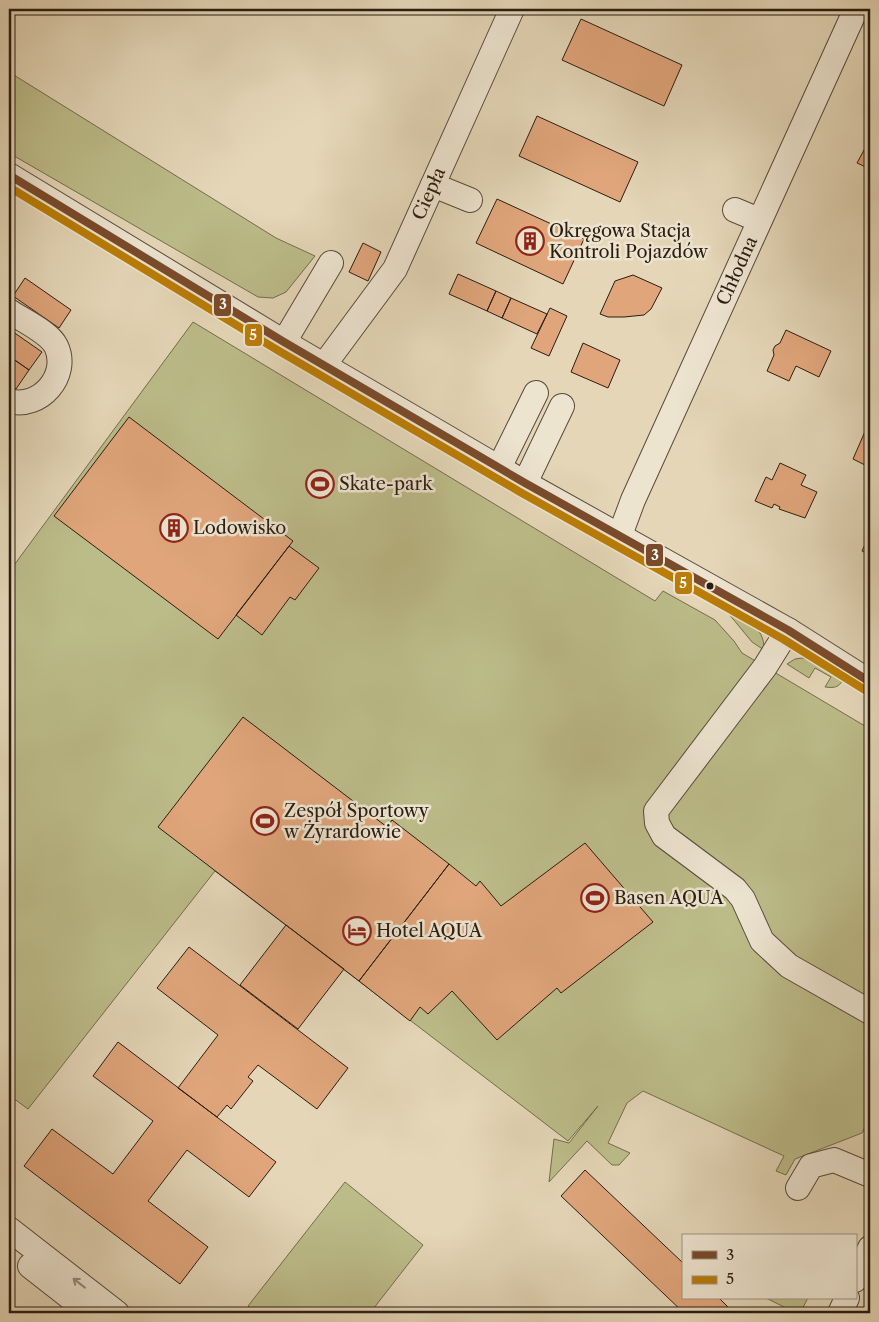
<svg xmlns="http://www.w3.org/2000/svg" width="879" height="1322" font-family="'Libre Caslon Text',serif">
<rect width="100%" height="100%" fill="#e4d6b7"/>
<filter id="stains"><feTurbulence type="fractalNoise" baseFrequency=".004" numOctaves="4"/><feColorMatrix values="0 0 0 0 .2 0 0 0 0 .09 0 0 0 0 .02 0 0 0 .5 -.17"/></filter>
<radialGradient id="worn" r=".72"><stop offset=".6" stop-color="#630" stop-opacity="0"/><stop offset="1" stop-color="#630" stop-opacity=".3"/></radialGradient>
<path fill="#bcbc89" stroke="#746c4d" d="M 9,72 L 276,238 L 315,256 L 286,292 L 273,298 L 258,297 L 9,153 Z
M 193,322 L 655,601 L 663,591 L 715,620 L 734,641 L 742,653 L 870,729 L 870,1117 L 862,1133 L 795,1159 L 786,1175 L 776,1171 L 784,1156 L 643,1091 L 627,1103 L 608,1143 L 630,1153 L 619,1165 L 612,1165 L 587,1141 L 549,1182 L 554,1139 L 569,1143 L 598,1106 L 568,1141 L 215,871 L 28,1109 L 9,1095 L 9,572 Z
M 724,608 C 743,619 765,625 764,650 L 752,642 Z
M 802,658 L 811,660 L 843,680 C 838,688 834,688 825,687 L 831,677 L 815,668 L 809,678 L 787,664 L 795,659 Z
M 345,1182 L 423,1245 L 370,1313 L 256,1313 L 248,1306 Z
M 766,1298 L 808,1298 L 800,1313 L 796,1313 Z"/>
<path fill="#e0a57b" stroke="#2b1c11" d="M 581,19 L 682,65 L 664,106 L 562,60 Z
M 537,116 L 638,162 L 620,202 L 519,156 Z
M 870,139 L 870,172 L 868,168 L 857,163 Z
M 497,199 L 584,239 L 563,284 L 476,243 Z
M 363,243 L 381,252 L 368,281 L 349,272 Z
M 458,274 L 496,291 L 487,311 L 449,294 Z
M 633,275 L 662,288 L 651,309 L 644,315 L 624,317 L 608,317 L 600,314 L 615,281 Z
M 25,278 L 71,310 L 59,328 L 13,296 Z
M 496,291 L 511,298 L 502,318 L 487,311 Z
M 511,298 L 547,314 L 537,334 L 502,318 Z
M 550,308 L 567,316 L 549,356 L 531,348 Z
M 9,329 L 42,352 L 29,370 L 9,356 Z
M 786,330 L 831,351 L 819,377 L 796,366 L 789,381 L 767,371 L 774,355 L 773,350 L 775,346 L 780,343 Z
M 583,343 L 620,360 L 608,388 L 571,372 Z
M 9,356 L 29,370 L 16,389 L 9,384 Z
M 129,417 L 293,541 L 218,639 L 54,516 Z
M 870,420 L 870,465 L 869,467 L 853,459 Z
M 780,463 L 806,475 L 801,485 L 817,492 L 805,518 L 779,509 L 780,507 L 774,504 L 772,508 L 755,501 L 766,477 L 772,480 Z
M 870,533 L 870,555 L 862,551 Z
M 289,546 L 319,568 L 295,600 L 290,597 L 262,635 L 236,615 Z
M 243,717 L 387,827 L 392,820 L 449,864 L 359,981 L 158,827 Z
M 585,843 L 653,922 L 561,993 L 557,988 L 497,1040 L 452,991 L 428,1014 L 420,1007 L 410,1021 L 359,981 L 449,864 L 476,886 L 480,881 L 501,906 Z
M 286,925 L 344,969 L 298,1029 L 240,985 Z
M 189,947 L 348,1068 L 317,1109 L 258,1065 L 248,1077 L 253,1081 L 231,1109 L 227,1105 L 217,1117 L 178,1088 L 218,1035 L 157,988 Z
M 118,1042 L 276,1162 L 249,1197 L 187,1150 L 148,1201 L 208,1247 L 180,1284 L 24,1166 L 52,1129 L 113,1174 L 153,1121 L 93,1076 Z
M 585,1170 L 683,1263 L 683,1298 L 719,1298 L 728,1307 L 723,1313 L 684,1313 L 561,1196 Z"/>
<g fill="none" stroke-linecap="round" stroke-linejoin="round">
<defs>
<g id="minor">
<path d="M 9,175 L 284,342 L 525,483 L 788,630 L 870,682"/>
<path d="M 433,185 L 470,200"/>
<path d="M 735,210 L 759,220"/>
<path d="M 9,311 C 22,320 49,332 56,346 C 70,375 40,410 9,401"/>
<path d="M 284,342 L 331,263"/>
<path id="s1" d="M 324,365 L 395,269 L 512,9"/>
<path d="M 499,468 L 536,393"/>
<path d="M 525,483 L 562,406"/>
<path id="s2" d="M 620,535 L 633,500 L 856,9"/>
<path d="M 788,630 L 765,667 L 656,811 L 657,823 L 664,836 L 735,889 L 743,899 L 762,941 L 789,966 L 870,1012"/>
<path d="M 798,1188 L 811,1166 L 834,1160 L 870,1175"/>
<path d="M 9,1229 L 117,1313"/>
<path d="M 30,1266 L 90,1313"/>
<path d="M 855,1280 L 870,1248"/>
<path d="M 840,1313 L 847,1298"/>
</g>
</defs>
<use href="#minor" stroke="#594a3a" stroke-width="26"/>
<use href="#minor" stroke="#ede4d0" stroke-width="24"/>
<defs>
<path id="bus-1" d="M 9,175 L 284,342 L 525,483 L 788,630 L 870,682"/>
<path id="bus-2" d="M 9,187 L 279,351 L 520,492 L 783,639 L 865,690"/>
</defs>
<use href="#bus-1" stroke="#ede4d0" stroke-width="11"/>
<use href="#bus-2" stroke="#ede4d0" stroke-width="11"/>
<use href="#bus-1" stroke="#7a4b2a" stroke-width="8"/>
<use href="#bus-2" stroke="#ba7d05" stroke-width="8"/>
</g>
<defs><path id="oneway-shaft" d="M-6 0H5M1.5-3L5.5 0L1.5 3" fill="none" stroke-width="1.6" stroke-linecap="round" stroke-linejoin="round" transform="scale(1.25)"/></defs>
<use stroke="#968a7a" href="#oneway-shaft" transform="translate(79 1283) rotate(-142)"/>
<defs>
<symbol id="building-ring" viewBox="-11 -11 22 22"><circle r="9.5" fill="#ede4d0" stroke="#8f2418" stroke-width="1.5"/><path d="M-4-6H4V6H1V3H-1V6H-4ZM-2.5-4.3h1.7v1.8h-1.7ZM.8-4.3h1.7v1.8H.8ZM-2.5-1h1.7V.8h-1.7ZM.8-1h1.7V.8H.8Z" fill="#8f2418"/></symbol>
<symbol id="stadium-ring" viewBox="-11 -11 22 22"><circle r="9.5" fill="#ede4d0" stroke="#8f2418" stroke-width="1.5"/><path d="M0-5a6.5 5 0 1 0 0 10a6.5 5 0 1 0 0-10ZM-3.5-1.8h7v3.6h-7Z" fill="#8f2418"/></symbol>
<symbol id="hotel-ring" viewBox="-11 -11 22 22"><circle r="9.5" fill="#ede4d0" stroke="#8f2418" stroke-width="1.5"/><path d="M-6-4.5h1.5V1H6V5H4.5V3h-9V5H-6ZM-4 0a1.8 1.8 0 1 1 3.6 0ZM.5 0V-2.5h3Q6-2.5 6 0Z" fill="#8f2418"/></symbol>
</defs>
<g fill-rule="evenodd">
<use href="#building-ring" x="514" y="225" width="32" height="32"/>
<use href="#stadium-ring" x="304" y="468" width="32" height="32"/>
<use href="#building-ring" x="158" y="512" width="32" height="32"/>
<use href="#stadium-ring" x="249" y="805" width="32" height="32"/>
<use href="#stadium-ring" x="579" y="882" width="32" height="32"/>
<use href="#hotel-ring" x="341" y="915" width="32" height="32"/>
</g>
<circle fill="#2b1c11" stroke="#ede4d0" stroke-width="2" cx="710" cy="586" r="4.5"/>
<g text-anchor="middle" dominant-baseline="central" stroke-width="5" stroke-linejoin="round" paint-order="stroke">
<g font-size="18" fill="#2b1c11" stroke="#ede4d0">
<text stroke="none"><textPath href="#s1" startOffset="202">Ciepła</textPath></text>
<text stroke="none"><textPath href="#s2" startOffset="289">Chłodna</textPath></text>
</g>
<g font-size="18" fill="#2b1c11" stroke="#ede4d0" text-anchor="start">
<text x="549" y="231">Okręgowa Stacja<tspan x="549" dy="21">Kontroli Pojazdów</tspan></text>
<text x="339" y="484">Skate-park</text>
<text x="193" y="528">Lodowisko</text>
<text x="284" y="811">Zespół Sportowy<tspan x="284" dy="21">w Żyrardowie</tspan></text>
<text x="614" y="898">Basen AQUA</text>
<text x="376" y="931">Hotel AQUA</text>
</g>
</g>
<g stroke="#ede4d0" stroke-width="2">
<rect x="213" y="293" width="19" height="24" rx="5" fill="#7a4b2a"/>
<rect x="244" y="323" width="19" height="24" rx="5" fill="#ba7d05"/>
<rect x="645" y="543" width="19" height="24" rx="5" fill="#7a4b2a"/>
<rect x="674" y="571" width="19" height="24" rx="5" fill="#ba7d05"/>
</g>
<g font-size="14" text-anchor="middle" font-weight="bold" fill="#fff">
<text x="223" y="309">3</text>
<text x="253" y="340">5</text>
<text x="655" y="560">3</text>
<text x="683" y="588">5</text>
</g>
<rect width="879" height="1322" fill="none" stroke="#e4d6b7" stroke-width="30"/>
<rect x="10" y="10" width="859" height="1302" fill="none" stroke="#2b1c11" stroke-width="2.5"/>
<rect x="15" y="15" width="849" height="1292" fill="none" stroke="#2b1c11"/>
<rect x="682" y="1234" width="175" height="65" fill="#ede4d0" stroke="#9f9484"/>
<rect x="692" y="1251" width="25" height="8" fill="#7a4b2a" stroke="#9f9484"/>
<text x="726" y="1260" font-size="15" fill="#2b1c11">3</text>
<rect x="692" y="1276" width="25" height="8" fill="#ba7d05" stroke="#9f9484"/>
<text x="726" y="1284" font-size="15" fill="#2b1c11">5</text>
<rect width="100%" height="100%" filter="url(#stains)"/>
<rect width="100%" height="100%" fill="url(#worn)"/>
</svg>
